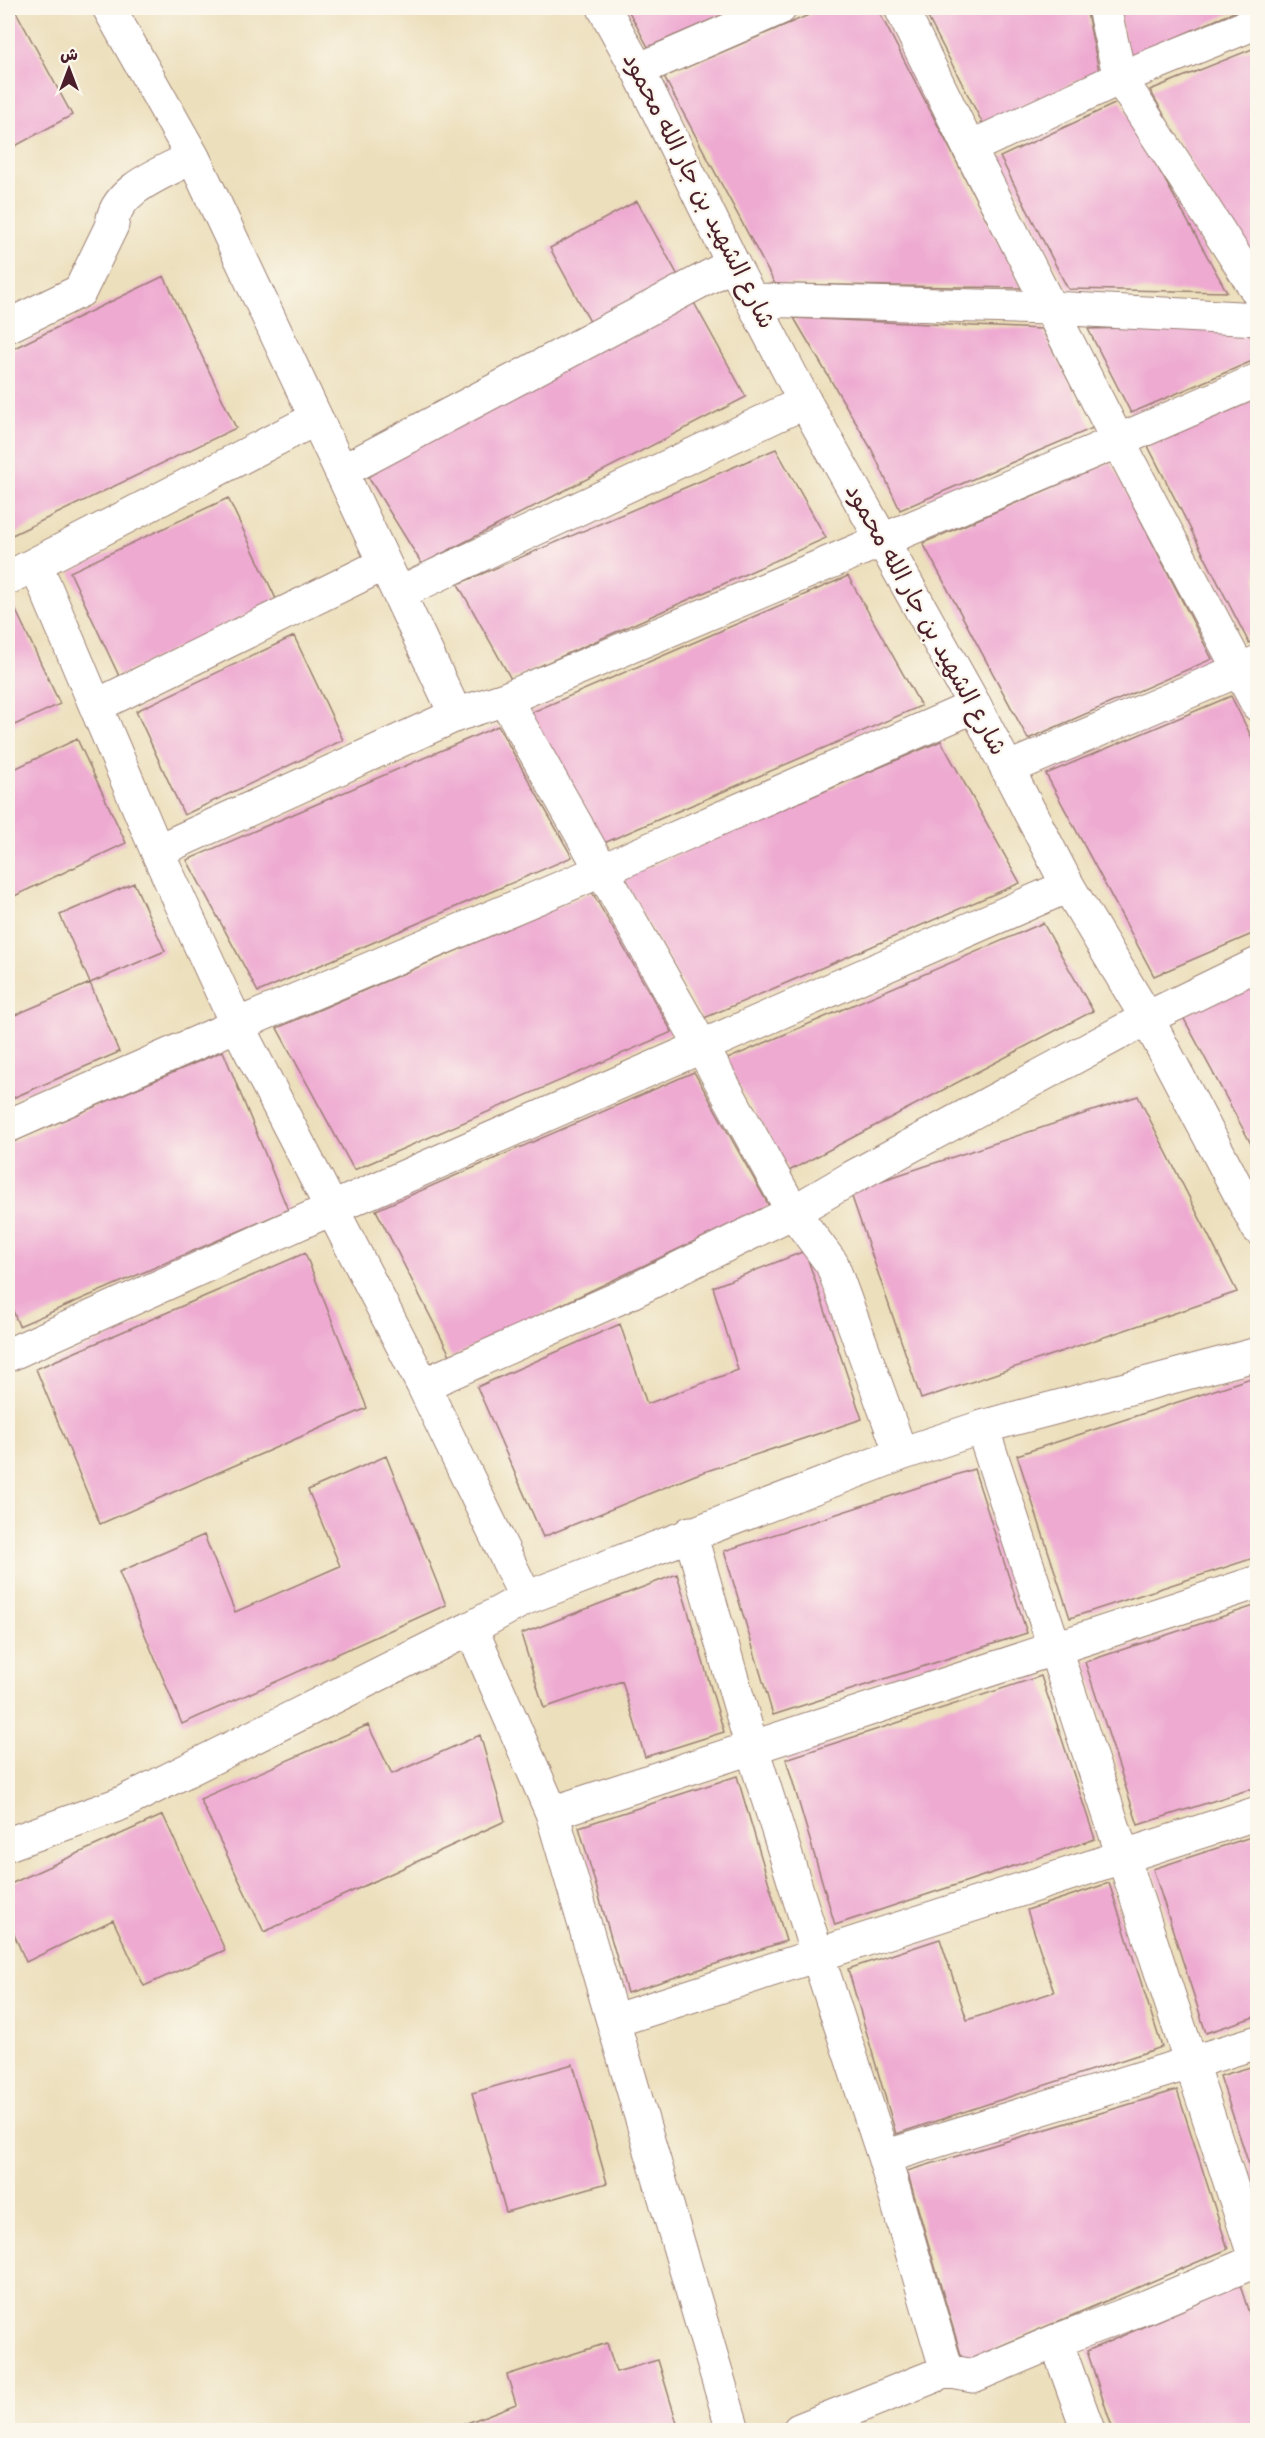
<svg xmlns="http://www.w3.org/2000/svg" width="1265" height="2438" font-family="Mynerve,'Playpen Sans Arabic',sans-serif">
<rect width="100%" height="100%" fill="#fbf7ec"/>
<filter id="ink" filterUnits="userSpaceOnUse"><feTurbulence type="fractalNoise" baseFrequency=".0167" numOctaves="2"/><feDisplacementMap in="SourceGraphic" scale="12" xChannelSelector="R" yChannelSelector="G"/><feConvolveMatrix kernelMatrix="1 2 1 2 8 2 1 2 1" color-interpolation-filters="sRGB"/></filter>
<filter id="wash" filterUnits="userSpaceOnUse"><feTurbulence type="fractalNoise" baseFrequency=".008" numOctaves="4" result="noise"/><feDisplacementMap in="SourceGraphic" scale="24" xChannelSelector="R" yChannelSelector="G"/><feGaussianBlur stdDeviation="1.35" result="paint"/><feColorMatrix in="noise" values="0 0 0 0 0 0 0 0 0 0 0 0 0 0 0 0 0 1.4 0 .05"/><feComposite in="paint" operator="in"/></filter>
<g filter="url(#wash)">
<rect width="100%" height="100%" fill="#ecdfbc"/>
<g id="blocks">
<path fill="#eeaad1" d="M 8,8 L 14,8 L 72,115 L 8,150 Z
M 627,8 L 738,8 L 648,47 Z
M 825,8 L 877,8 L 1022,288 L 775,284 L 664,77 Z
M 923,8 L 1086,8 L 1099,71 L 983,124 Z
M 1118,8 L 1243,8 L 1129,58 Z
M 1257,47 L 1257,279 L 1150,90 Z
M 1121,101 L 1227,292 L 1068,289 L 1000,157 Z
M 637,201 L 681,281 L 594,329 L 550,248 Z
M 164,276 L 236,428 L 8,537 L 8,351 Z
M 692,299 L 746,397 L 422,564 L 365,472 Z
M 794,318 L 1042,329 L 1093,428 L 900,510 L 872,450 Z
M 1244,325 L 1257,348 L 1257,359 L 1131,413 L 1088,329 Z
M 1257,399 L 1257,640 L 1249,643 L 1148,446 Z
M 776,449 L 826,538 L 511,679 L 458,584 Z
M 1111,462 L 1212,659 L 1028,739 L 923,543 Z
M 228,498 L 277,601 L 119,676 L 70,572 Z
M 848,576 L 921,706 L 604,843 L 530,713 Z
M 11,600 L 60,704 L 8,728 L 8,602 Z
M 294,636 L 343,740 L 184,815 L 136,711 Z
M 1231,696 L 1257,748 L 1257,932 L 1154,976 L 1046,774 Z
M 498,726 L 572,857 L 258,992 L 187,860 Z
M 77,739 L 126,843 L 8,899 L 8,772 Z
M 941,741 L 1020,883 L 702,1019 L 623,878 Z
M 134,883 L 165,951 L 90,983 L 119,1052 L 8,1100 L 8,1018 L 90,983 L 60,915 Z
M 592,892 L 672,1032 L 354,1170 L 277,1028 Z
M 1043,923 L 1093,1011 L 789,1171 L 725,1060 Z
M 1257,982 L 1257,1155 L 1182,1015 Z
M 223,1051 L 288,1210 L 19,1326 L 8,1298 L 8,1144 Z
M 694,1072 L 769,1206 L 451,1357 L 376,1210 Z
M 1138,1096 L 1237,1292 L 921,1399 L 850,1191 Z
M 805,1251 L 862,1419 L 695,1475 L 543,1537 L 477,1387 L 620,1324 L 647,1404 L 738,1370 L 713,1287 Z
M 305,1253 L 367,1408 L 100,1524 L 36,1369 Z
M 1257,1376 L 1257,1557 L 1070,1618 L 1017,1455 Z
M 386,1456 L 446,1605 L 182,1724 L 119,1572 L 204,1535 L 235,1612 L 340,1566 L 308,1490 Z
M 974,1469 L 1027,1633 L 773,1715 L 724,1551 Z
M 677,1574 L 724,1732 L 645,1757 L 622,1681 L 544,1708 L 521,1634 Z
M 1257,1605 L 1257,1787 L 1138,1825 L 1085,1662 Z
M 1041,1676 L 1095,1839 L 835,1925 L 786,1759 Z
M 368,1725 L 392,1774 L 480,1735 L 505,1821 L 264,1932 L 200,1799 Z
M 737,1776 L 786,1941 L 627,1993 L 579,1827 Z
M 163,1815 L 225,1950 L 144,1986 L 113,1920 L 26,1962 L 8,1920 L 8,1885 Z
M 1257,1835 L 1257,2016 L 1206,2033 L 1153,1869 Z
M 1109,1883 L 1162,2047 L 896,2134 L 848,1969 L 940,1939 L 967,2020 L 1054,1992 L 1027,1910 Z
M 573,2064 L 607,2183 L 506,2212 L 472,2093 Z
M 1257,2065 L 1257,2189 L 1220,2076 Z
M 1177,2090 L 1228,2249 L 963,2362 L 907,2171 Z
M 1240,2285 L 1257,2338 L 1257,2430 L 1113,2430 L 1087,2351 Z
M 607,2343 L 616,2372 L 658,2360 L 679,2430 L 449,2430 L 516,2404 L 507,2375 Z"/>
</g>
</g>
<g filter="url(#ink)">
<use href="#blocks" fill-opacity="0" stroke="#9b7f74" stroke-width="1.5"/>
<g fill="none" stroke-linecap="round" stroke-linejoin="round">
<defs>
<path id="minor" d="M 109,8 L 193,157 L 456,715
M 901,8 L 969,148 L 1118,441 L 1258,705
M 1104,8 L 1120,78 L 1258,292
M 638,70 L 780,8
M 969,148 L 1120,78 L 1258,22
M 753,300 L 1051,308 L 1258,319
M 8,326 L 80,291 L 112,225 C 114,189 165,172 193,157
M 341,472 L 733,264
M 36,565 L 157,851 L 237,1025 L 423,1385 L 526,1598
M 8,578 L 315,419
M 399,593 L 805,402
M 505,699 L 702,1047 L 793,1212 L 832,1264 L 901,1454
M 96,706 L 384,564
M 1007,769 L 1258,662
M 157,851 L 456,715 L 505,699 L 1118,441 L 1258,380
M 8,1126 L 237,1025 L 603,870 L 975,706
M 8,1355 L 333,1208 L 1068,886
M 423,1385 L 621,1297 L 793,1212 L 853,1177 L 1147,1018 L 1258,964
M 982,1427 L 1258,2267
M 690,1533 L 752,1748 L 817,1954 L 884,2157 L 947,2371
M 471,1628 L 552,1813 L 733,2430
M 552,1813 L 1258,1582
M 8,1844 L 120,1804 L 471,1628 L 526,1598 L 901,1454 L 982,1427 L 1258,1354
M 613,2021 L 1258,1813
M 884,2157 L 1258,2042
M 1056,2341 L 1088,2430
M 799,2430 L 947,2371 L 973,2376 L 1056,2341 L 1148,2306 L 1258,2260"/>
<path id="tertiary" d="M 604,8 L 638,70 L 733,264 L 805,402 L 975,706 L 1068,886 L 1147,1018 L 1258,1228"/>
</defs>
<use href="#minor" stroke="#9b7f74" stroke-width="35"/>
<use href="#tertiary" stroke="#9b7f74" stroke-width="35"/>
<use href="#minor" stroke="#fff" stroke-width="33"/>
<use href="#tertiary" stroke="#fff" stroke-width="33"/>
</g>
</g>
<g text-anchor="middle" dominant-baseline="central" stroke-width="4.5" stroke-linejoin="round" paint-order="stroke">
<g font-size="24" fill="#4a1f2b" stroke="#fbf7ec">
<text transform="translate(698 191) rotate(63)">شارع الشهيد بن جار الله محمود</text>
<text transform="translate(925 620) rotate(61)">شارع الشهيد بن جار الله محمود</text>
</g>
</g>
<rect width="1265" height="2438" fill="none" stroke="#fbf7ec" stroke-width="30"/>
<g transform="translate(69 69)" stroke="#fbf7ec" stroke-width="4.5" paint-order="stroke">
<path d="M0-4.5L10 22L0 15L-10 22Z" fill="#4a1f2b"/>
<text y="-9" font-size="16" font-weight="bold" text-anchor="middle" fill="#4a1f2b">ش</text>
</g>
</svg>
